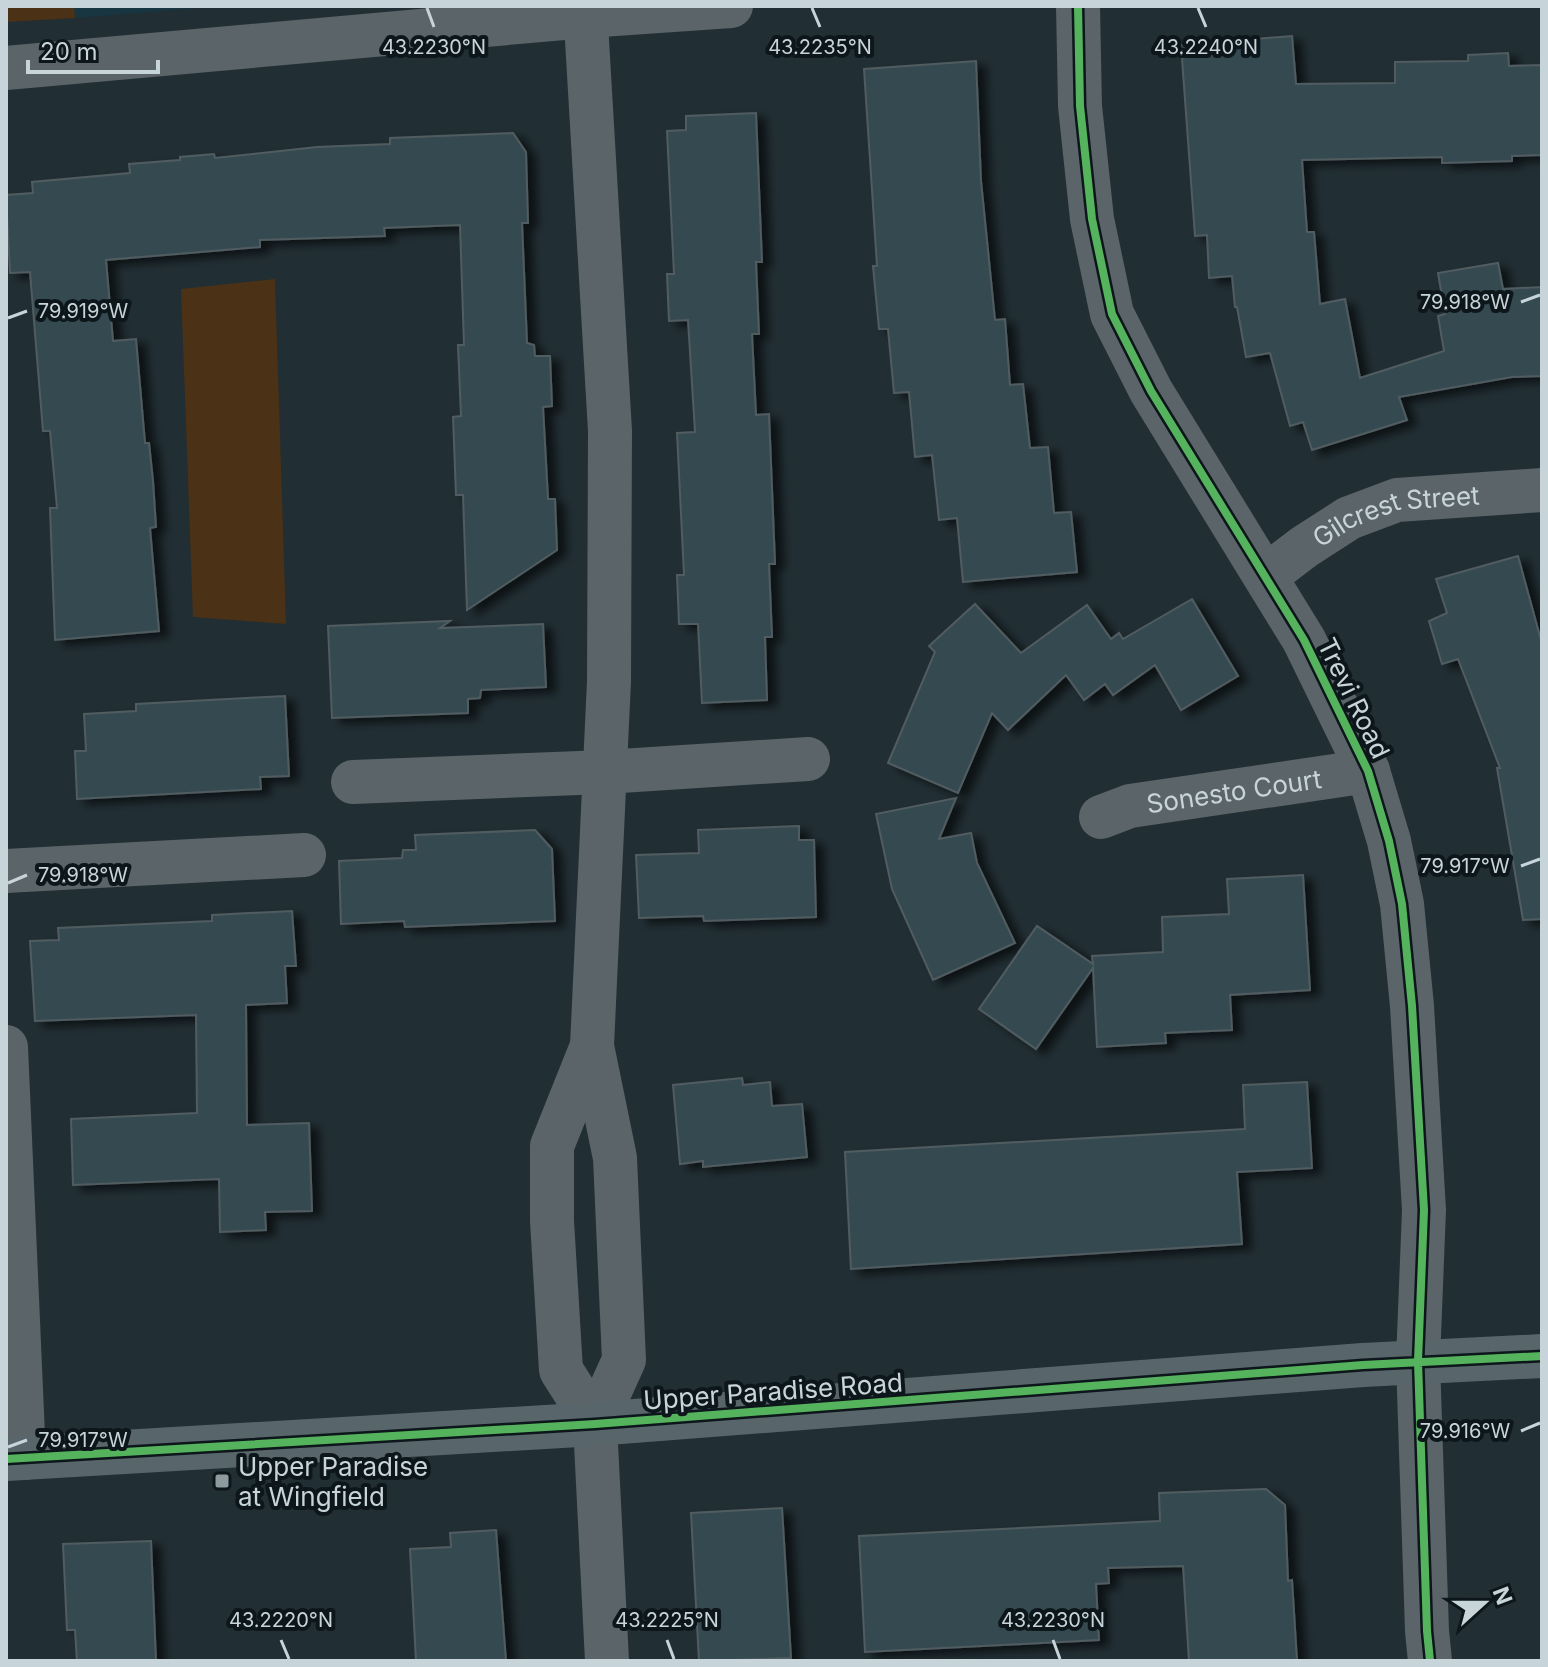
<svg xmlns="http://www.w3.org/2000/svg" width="1548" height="1667" font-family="Inter,sans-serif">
<defs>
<filter id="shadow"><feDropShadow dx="9" dy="5" stdDeviation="4" flood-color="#0009"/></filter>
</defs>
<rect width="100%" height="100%" fill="#212e33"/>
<path fill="#183641" d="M 74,6 L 225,6 L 75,18 Z"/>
<path fill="#4b3115" d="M 6,6 L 74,6 L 75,18 L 6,22 Z
M 275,279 L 286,624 L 193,617 L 181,289 Z"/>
<path fill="#364a51" stroke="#515c60" stroke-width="2" filter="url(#shadow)" d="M 1292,36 L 1296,84 L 1395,83 L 1395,62 L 1468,61 L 1468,55 L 1508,53 L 1509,66 L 1542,65 L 1542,155 L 1512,156 L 1512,161 L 1442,163 L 1442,157 L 1302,160 L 1307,232 L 1314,232 L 1320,304 L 1345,299 L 1360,378 L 1444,351 L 1438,316 L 1445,314 L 1438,273 L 1498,263 L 1503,289 L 1542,287 L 1542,376 L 1512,377 L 1399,397 L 1407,420 L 1312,450 L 1303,422 L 1290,426 L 1270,353 L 1246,357 L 1237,307 L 1235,307 L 1232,276 L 1209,278 L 1207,235 L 1195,236 L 1181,45 Z
M 976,61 L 981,181 L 995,320 L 1005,319 L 1010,385 L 1023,384 L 1030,448 L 1048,447 L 1054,513 L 1071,512 L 1077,572 L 963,582 L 957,518 L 939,520 L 932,455 L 915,457 L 909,392 L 894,393 L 888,329 L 879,329 L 873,266 L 877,266 L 864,69 Z
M 756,113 L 762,262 L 756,262 L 759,334 L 752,334 L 756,415 L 769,414 L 775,564 L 769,564 L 772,637 L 765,637 L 767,700 L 702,703 L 698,624 L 679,624 L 677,575 L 684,575 L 677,433 L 695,432 L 688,320 L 669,321 L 667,274 L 674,274 L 667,131 L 686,130 L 686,116 Z
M 513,133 L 526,152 L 528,223 L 522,223 L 527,343 L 534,345 L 535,356 L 550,356 L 552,406 L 543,407 L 548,499 L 555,499 L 557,550 L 467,610 L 463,495 L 456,495 L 453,417 L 461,416 L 458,345 L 464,345 L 460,225 L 384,228 L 385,236 L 260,240 L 260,247 L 106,260 L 113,341 L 136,339 L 145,443 L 149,443 L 153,481 L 156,527 L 150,528 L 159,631 L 55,640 L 50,508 L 57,508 L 50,431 L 43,431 L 30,272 L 10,273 L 6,195 L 33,193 L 32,182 L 130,173 L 129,164 L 180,160 L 180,157 L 214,154 L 215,158 L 317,147 L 390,144 L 390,138 Z
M 1518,556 L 1542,644 L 1542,919 L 1523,920 L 1497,768 L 1500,768 L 1458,659 L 1442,664 L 1429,621 L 1447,613 L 1436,579 Z
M 1192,599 L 1238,676 L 1181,710 L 1155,665 L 1113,695 L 1105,684 L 1084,700 L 1066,675 L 1008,730 L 992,713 L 958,793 L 888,763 L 935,652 L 929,646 L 975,604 L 1021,653 L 1087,605 L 1111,639 L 1119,633 L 1123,639 Z
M 450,621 L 440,628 L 543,624 L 546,687 L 481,690 L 480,698 L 468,699 L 468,713 L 332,718 L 328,626 Z
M 285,696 L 289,776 L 260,777 L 261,789 L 77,799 L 75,751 L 86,751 L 84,714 L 136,711 L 136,704 Z
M 956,798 L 939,839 L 971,833 L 977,863 L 1015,943 L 933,980 L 892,889 L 876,814 Z
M 799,826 L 799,840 L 814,840 L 816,917 L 704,921 L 703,916 L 639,918 L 636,855 L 699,853 L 698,830 Z
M 535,830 L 552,849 L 555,921 L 405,927 L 404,921 L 341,924 L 339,861 L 402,858 L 403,850 L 416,850 L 415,835 Z
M 1303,875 L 1310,990 L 1230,995 L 1232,1030 L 1165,1033 L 1166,1043 L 1097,1047 L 1093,968 L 1036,1049 L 979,1009 L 1037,926 L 1093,964 L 1092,956 L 1163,952 L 1162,917 L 1229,914 L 1227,879 Z
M 292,911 L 296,966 L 285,966 L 287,1003 L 246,1005 L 247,1125 L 309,1123 L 312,1211 L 265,1212 L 266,1230 L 220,1232 L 219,1179 L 73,1185 L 71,1119 L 197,1113 L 196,1015 L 35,1021 L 30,941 L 59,940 L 58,928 L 212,921 L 212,915 Z
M 742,1078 L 743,1085 L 770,1082 L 772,1106 L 802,1104 L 807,1157 L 703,1167 L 703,1161 L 680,1164 L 673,1085 Z
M 1307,1082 L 1312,1168 L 1237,1172 L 1242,1244 L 851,1269 L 845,1152 L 1245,1129 L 1243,1085 Z
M 1266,1489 L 1285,1505 L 1288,1581 L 1292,1580 L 1297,1661 L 1189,1661 L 1183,1566 L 1108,1568 L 1109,1583 L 1096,1584 L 1099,1640 L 865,1652 L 859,1536 L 1160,1521 L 1159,1493 Z
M 782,1508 L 791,1658 L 699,1661 L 691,1513 Z
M 496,1530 L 506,1661 L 416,1661 L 410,1549 L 451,1547 L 450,1533 Z
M 151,1541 L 156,1661 L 77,1661 L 75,1630 L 67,1630 L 63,1544 Z"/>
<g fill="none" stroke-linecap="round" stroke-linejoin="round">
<g stroke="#5a6469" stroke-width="44">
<path d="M 585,6 L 610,431 L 609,681 L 592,1046 L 615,1158 L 624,1360 L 595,1424 L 607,1661"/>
<path d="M 1078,6 L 1080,106 L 1092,219 L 1112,314 L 1151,391 L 1304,640 L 1368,771 L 1389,841 L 1402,904 L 1412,1006 L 1424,1210 L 1418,1361 L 1427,1631 L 1430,1661"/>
<path d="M 6,68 L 586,16 L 731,6"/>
<path id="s1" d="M 1266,576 L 1304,547 L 1349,518 L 1397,500 L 1542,490"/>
<path d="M 353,782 L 605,772 L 808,759"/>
<path id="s2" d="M 1101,817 L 1130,806 L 1368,771"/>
<path d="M 6,871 L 304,855"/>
<path d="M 592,1046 L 552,1146 L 552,1221 L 561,1370 L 595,1424"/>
<path d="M 6,1047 L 24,1458"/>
</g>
<path stroke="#58666b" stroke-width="44" d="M 6,1459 L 595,1424 L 1363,1365 L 1542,1356"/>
<defs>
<path id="cycleway" d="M 1078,6 L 1080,106 L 1092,219 L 1112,314 L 1151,391 L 1304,640 L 1368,771 L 1389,841 L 1402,904 L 1412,1006 L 1424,1210 L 1418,1361 L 1427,1631 L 1430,1661
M 6,1459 L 595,1424 L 1363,1365 L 1542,1356"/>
</defs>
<use href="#cycleway" stroke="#0d171b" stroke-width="13"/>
<use href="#cycleway" stroke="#56b35d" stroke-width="8"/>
</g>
<path fill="none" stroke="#c7d4da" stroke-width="3" d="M 427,8 L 434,27M 812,8 L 820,27M 1198,8 L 1206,27M 1521,302 L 1540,295M 8,318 L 27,311M 1521,866 L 1540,859M 8,883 L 27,875M 1521,1431 L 1540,1423M 8,1447 L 27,1440M 281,1640 L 289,1659M 667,1640 L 674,1659M 1053,1640 L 1060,1659"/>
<rect fill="#8d9aa0" stroke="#0d171b" stroke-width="3" x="214" y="1473" width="16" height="16" rx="4"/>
<g text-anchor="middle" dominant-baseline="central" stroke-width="8" stroke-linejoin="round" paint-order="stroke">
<g font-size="26" fill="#c7d4da" stroke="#0d171b">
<text stroke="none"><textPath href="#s1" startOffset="148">Gilcrest Street</textPath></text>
<text transform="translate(1354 698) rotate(64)">Trevi Road</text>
<text stroke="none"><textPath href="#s2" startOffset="136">Sonesto Court</textPath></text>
<text transform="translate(773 1391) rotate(-4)">Upper Paradise Road</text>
</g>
<g font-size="26" fill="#c7d4da" stroke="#0d171b" text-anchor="start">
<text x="238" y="1466">Upper Paradise<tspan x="238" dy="30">at Wingfield</tspan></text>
</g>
</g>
<g font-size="20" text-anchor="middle" fill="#c7d4da" stroke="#0d171b" stroke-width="8" stroke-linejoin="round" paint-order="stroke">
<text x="434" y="54">43.2230°N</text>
<text x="1206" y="54">43.2240°N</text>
<text x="820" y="54">43.2235°N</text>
<text x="1465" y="309">79.918°W</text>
<text x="83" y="318">79.919°W</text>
<text x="1465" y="873">79.917°W</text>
<text x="83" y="882">79.918°W</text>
<text x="1465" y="1438">79.916°W</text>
<text x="83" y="1447">79.917°W</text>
<text x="281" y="1627">43.2220°N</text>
<text x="667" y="1627">43.2225°N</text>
<text x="1053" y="1627">43.2230°N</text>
</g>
<rect width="1548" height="1667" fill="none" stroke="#c7d4da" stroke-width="16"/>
<g transform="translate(1484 1603) rotate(69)" stroke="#0d171b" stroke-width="6" paint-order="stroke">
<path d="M0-6L14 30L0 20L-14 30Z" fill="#c7d4da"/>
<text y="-12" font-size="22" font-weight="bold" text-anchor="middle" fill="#c7d4da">N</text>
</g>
<path d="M28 60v12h130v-12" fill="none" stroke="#c7d4da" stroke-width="4"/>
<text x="40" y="60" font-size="24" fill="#c7d4da" stroke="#0d171b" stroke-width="6" paint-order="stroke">20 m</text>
</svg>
